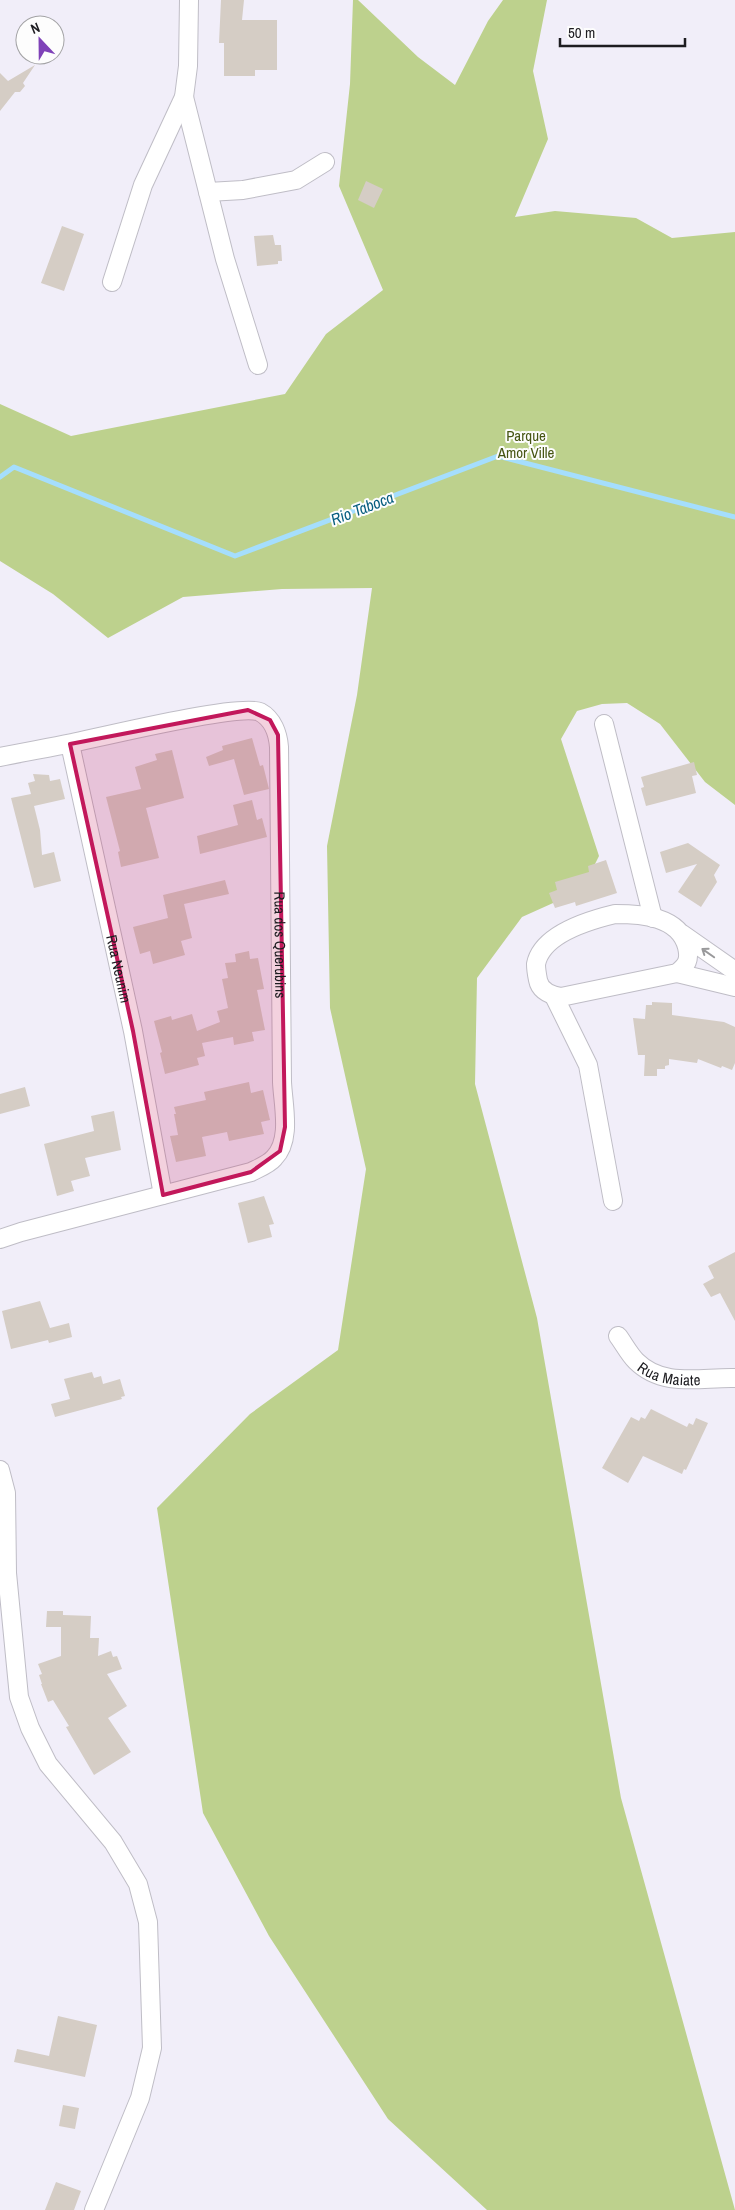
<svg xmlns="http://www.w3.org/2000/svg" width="735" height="2210" font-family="'Archivo Narrow',sans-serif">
<rect width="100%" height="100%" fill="#f1eef9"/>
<path fill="#bdd18d" d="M 353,0 L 358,0 L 418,57 L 455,85 L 488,21 L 503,0 L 547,0 L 533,71 L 548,139 L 515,217 L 555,211 L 636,218 L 672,238 L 735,232 L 735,805 L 705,782 L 660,724 L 627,703 L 602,704 L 577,711 L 561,739 L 599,856 L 582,890 L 522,917 L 477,978 L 475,1084 L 537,1318 L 621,1798 L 735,2210 L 487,2210 L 388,2119 L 269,1936 L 203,1813 L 157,1508 L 250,1414 L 338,1350 L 366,1169 L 330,1008 L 327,846 L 357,695 L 372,588 L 282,589 L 183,597 L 108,638 L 53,594 L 0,561 L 0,404 L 71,436 L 285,394 L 326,334 L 383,290 L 339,186 L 350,84 Z"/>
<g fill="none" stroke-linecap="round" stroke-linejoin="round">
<path stroke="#a5defd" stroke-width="5" d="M 0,477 L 14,467 L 235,556 L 498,456 L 735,517"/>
</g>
<path fill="#d5cdc5" d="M 221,0 L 244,0 L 242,20 L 277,20 L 277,70 L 255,70 L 255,76 L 224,76 L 224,43 L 219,43 Z
M 35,65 L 23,83 L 25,86 L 20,92 L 15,92 L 0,111 L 0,73 L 8,81 Z
M 366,181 L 383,189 L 374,208 L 358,200 Z
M 62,226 L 84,234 L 64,291 L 41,283 Z
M 273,235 L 275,245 L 281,245 L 282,261 L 278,261 L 278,264 L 257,266 L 254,236 Z
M 252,738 L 260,766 L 263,765 L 269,789 L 244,795 L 234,759 L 209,766 L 206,757 L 223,750 L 222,746 Z
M 172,750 L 184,798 L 146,808 L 159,858 L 121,867 L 118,852 L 120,851 L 106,797 L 141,789 L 135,767 L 157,760 L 155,754 Z
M 694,762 L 697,775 L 692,776 L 696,793 L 646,806 L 641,788 L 644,787 L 641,777 Z
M 33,774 L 49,775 L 50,781 L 60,779 L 65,799 L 34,806 L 40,830 L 42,855 L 54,852 L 61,881 L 34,888 L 11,798 L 31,794 L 28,783 L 35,781 Z
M 252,800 L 257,820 L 262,818 L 267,837 L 200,854 L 197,836 L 238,825 L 233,805 Z
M 688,843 L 720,865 L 714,875 L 717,882 L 701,907 L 678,892 L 697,864 L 666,873 L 660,852 Z
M 606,860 L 617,893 L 576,906 L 575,902 L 555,908 L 549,893 L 557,890 L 555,882 L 589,872 L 588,866 Z
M 225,880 L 229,894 L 184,904 L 192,938 L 181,941 L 185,955 L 153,964 L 150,951 L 140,954 L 133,927 L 168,918 L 163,895 Z
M 249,951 L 250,959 L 258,958 L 264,989 L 257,990 L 265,1030 L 252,1032 L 254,1041 L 234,1045 L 233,1037 L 202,1043 L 205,1056 L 197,1058 L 199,1065 L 165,1074 L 160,1053 L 162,1052 L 154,1021 L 171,1016 L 172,1020 L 192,1014 L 197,1031 L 220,1022 L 217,1011 L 228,1008 L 222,979 L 228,978 L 225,963 L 236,962 L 235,954 Z
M 652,1002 L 672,1003 L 672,1015 L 724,1022 L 735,1027 L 735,1063 L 732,1070 L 722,1066 L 721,1068 L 698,1059 L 697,1063 L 669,1059 L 669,1065 L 665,1066 L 665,1069 L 657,1069 L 657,1076 L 644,1076 L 645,1055 L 638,1055 L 633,1018 L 645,1019 L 646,1005 L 652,1005 Z
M 249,1082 L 251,1093 L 263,1090 L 270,1120 L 261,1122 L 264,1134 L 229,1141 L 227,1132 L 202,1137 L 206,1156 L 176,1162 L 170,1136 L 178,1135 L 174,1114 L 176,1114 L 174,1107 L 206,1100 L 204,1092 Z
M 25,1087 L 30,1106 L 0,1114 L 0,1094 Z
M 114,1111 L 121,1150 L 85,1158 L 90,1176 L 71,1181 L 74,1191 L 57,1196 L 44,1144 L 94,1131 L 91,1116 Z
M 264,1196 L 274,1224 L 269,1225 L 272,1237 L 248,1243 L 238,1203 Z
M 735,1252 L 735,1321 L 720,1293 L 711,1297 L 703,1284 L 714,1278 L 708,1266 Z
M 40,1301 L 50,1328 L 69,1323 L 72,1337 L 49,1343 L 48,1340 L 11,1349 L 2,1311 Z
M 92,1372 L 94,1378 L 101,1376 L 103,1384 L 120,1379 L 125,1396 L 121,1397 L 122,1399 L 55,1417 L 51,1404 L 70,1399 L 64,1379 Z
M 651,1409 L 687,1427 L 689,1423 L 693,1425 L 696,1418 L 708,1423 L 686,1470 L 684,1469 L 682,1474 L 643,1456 L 628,1483 L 602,1468 L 631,1417 L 639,1421 L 641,1417 L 645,1419 Z
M 47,1611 L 63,1611 L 63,1615 L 91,1616 L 90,1638 L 99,1638 L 98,1656 L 111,1651 L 113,1657 L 117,1656 L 122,1669 L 107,1674 L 127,1706 L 108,1718 L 131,1752 L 94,1775 L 66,1727 L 69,1726 L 53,1700 L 48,1702 L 41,1684 L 42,1684 L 39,1675 L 42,1674 L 38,1664 L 61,1656 L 61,1627 L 46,1627 Z
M 58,2016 L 97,2025 L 85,2077 L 14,2062 L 17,2049 L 49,2056 Z
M 63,2105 L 79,2108 L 75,2129 L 59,2126 Z
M 56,2182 L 81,2191 L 74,2210 L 45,2210 Z"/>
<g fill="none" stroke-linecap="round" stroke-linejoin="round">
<defs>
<g id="minor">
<path d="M 184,97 L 225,259 L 258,365"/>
<path d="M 208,192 L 243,190 L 296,180 L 325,162"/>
<path d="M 112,282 L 143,185 L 184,97 L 188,66 L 189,0"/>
<path d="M 604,724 L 653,918"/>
<path id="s1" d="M 70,744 L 133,1031 L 163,1195"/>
<path id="s2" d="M 0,757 C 24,752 48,748 72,743 C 101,737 240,703 260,712 C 273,719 278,734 279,747 L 282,1082 C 283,1105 292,1140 274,1158 C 269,1164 259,1168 251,1172 L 21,1232 L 0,1239"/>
<path d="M 615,914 C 641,914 679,916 687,947 C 690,960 687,965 677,973 L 561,997 C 550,995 540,991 538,980 C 537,975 536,968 536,964 C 542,934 590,920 615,914 Z"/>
<path d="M 682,934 L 735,971"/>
<path d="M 677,973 L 735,987"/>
<path d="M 554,996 L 588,1065 L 613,1201"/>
<path id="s3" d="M 618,1336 C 624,1344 629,1354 636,1361 C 663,1388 700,1377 735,1378"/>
<path d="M 0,1470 L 6,1493 L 7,1573 L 19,1697 L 30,1728 L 48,1764 L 113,1842 L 138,1884 L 148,1922 L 152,2048 L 140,2098 L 94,2210"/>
</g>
</defs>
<use href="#minor" stroke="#bfbdc6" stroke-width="20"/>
<use href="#minor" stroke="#fff" stroke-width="18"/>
</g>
<defs><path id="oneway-shaft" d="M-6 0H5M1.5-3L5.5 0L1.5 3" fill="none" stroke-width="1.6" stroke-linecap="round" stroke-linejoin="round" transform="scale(1.25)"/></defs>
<use stroke="#99999b" href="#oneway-shaft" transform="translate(708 953) rotate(-145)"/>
<path fill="#c2185b" fill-opacity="0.2" stroke="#c2185b" stroke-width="4" stroke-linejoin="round" d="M 248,710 L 270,720 L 278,735 L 285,1127 L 280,1151 L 251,1172 L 163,1195 L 133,1031 L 70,744 Z"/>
<g text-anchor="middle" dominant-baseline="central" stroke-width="4" stroke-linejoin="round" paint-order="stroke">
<g font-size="15" fill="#465513" stroke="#fdfdfd">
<text x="526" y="435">Parque<tspan x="526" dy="17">Amor Ville</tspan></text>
</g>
<g font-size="15" fill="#1d1c20" stroke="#fdfdfd">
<text stroke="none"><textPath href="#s2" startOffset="504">Rua dos Querubins</textPath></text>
<text stroke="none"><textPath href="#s1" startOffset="230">Rua Neunim</textPath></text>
<text stroke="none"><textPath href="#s3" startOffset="68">Rua Maiate</textPath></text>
</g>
<g font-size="16" font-style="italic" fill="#065d7f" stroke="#fdfdfd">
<text transform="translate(362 508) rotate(-21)">Rio Taboca</text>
</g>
</g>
<g transform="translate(40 40) rotate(338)"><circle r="24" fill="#fdfdfd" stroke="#a3a3a5"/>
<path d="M0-4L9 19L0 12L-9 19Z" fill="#7f42b8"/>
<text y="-8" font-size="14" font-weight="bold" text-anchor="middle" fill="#1d1c20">N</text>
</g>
<path d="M560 38v8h125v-8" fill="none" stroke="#1d1c20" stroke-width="2.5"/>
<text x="568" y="38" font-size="15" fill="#1d1c20" stroke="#fdfdfd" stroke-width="4" paint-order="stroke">50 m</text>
</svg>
